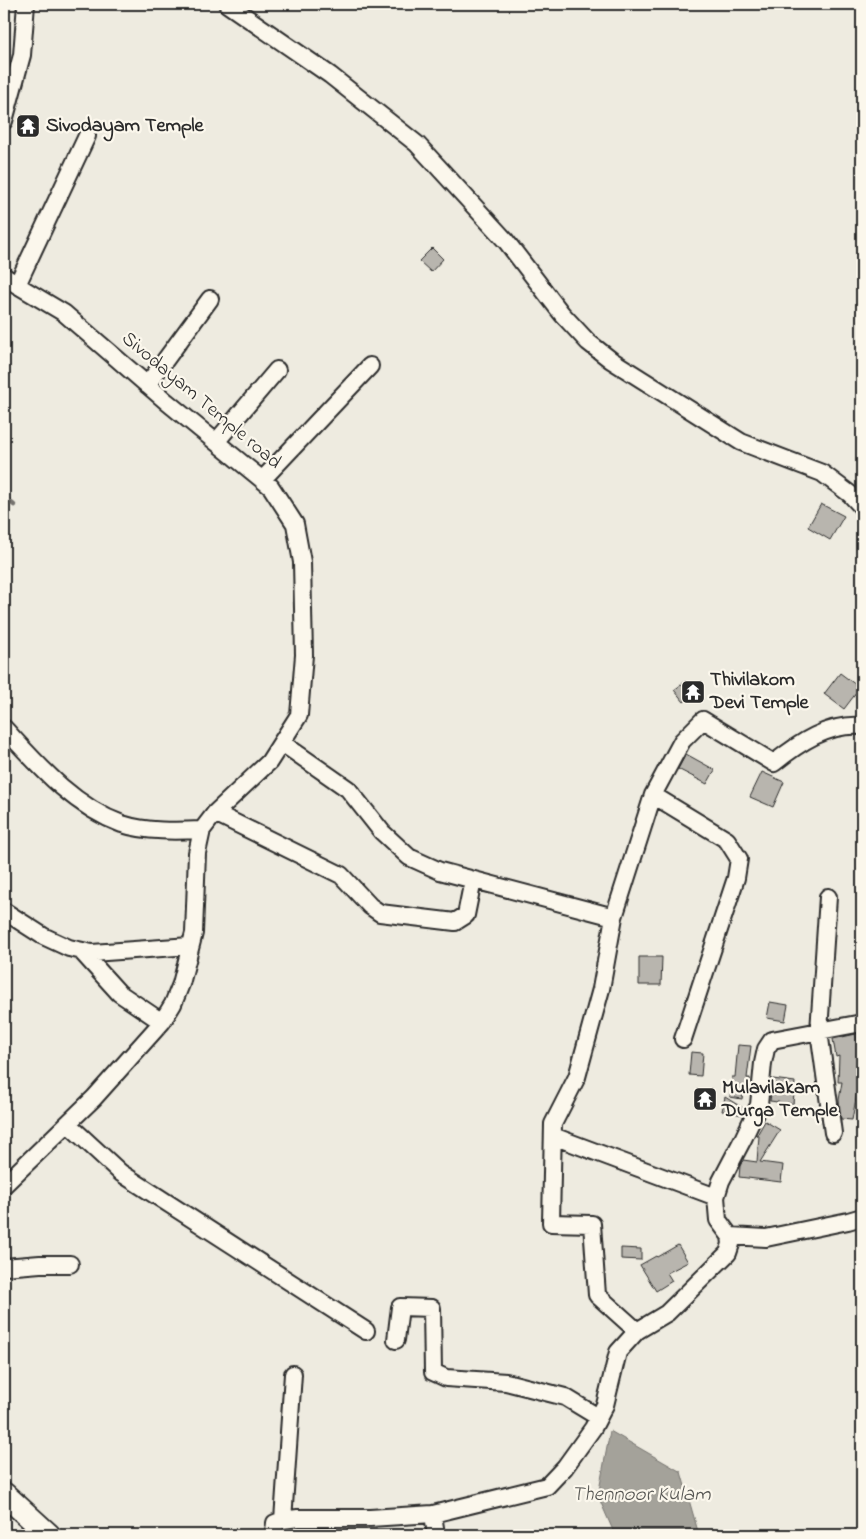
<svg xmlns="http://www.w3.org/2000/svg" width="866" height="1539" font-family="'Indie Flower',sans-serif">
<rect width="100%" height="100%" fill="#eeebe0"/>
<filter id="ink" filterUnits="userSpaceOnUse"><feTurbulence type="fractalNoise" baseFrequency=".02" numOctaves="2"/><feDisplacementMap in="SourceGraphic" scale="10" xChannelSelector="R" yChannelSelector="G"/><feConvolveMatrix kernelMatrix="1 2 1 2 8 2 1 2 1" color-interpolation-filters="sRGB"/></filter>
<g filter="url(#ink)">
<path fill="#a4a29a" stroke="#74726e" d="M 610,1431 L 681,1472 L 699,1535 L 615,1535 L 598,1496 Z"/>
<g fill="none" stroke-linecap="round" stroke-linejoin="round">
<path stroke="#74726e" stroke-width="4.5" d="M 4,497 L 14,505"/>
</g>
<path fill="#b8b5ae" stroke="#2b2b2b" d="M 432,248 L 443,259 L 431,272 L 419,261 Z
M 821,504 L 844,516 L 830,540 L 808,527 Z
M 840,673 L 860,688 L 844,709 L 824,694 Z
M 685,682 L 694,694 L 684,702 L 674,690 Z
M 686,754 L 715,770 L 707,784 L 678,769 Z
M 762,772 L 784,782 L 773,807 L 750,797 Z
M 639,957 L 662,957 L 661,985 L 639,985 Z
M 770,1002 L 788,1005 L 785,1021 L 767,1018 Z
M 856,1034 L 859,1055 L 859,1082 L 852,1120 L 841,1119 L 839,1100 L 842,1082 L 838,1082 L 839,1056 L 836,1057 L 833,1039 Z
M 738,1045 L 751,1046 L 747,1078 L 750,1078 L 749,1092 L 743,1092 L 742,1099 L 730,1097 L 732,1077 L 735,1077 Z
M 691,1052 L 703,1053 L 701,1076 L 689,1075 Z
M 773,1079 L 795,1082 L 793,1104 L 770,1101 Z
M 725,1097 L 746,1110 L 743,1115 L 722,1111 Z
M 765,1121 L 780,1130 L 760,1162 L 783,1165 L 781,1182 L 739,1177 L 740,1166 L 743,1160 L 757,1162 L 759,1136 L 757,1135 Z
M 678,1245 L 688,1262 L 667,1273 L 672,1281 L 656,1291 L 640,1265 L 656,1256 L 657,1257 Z
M 621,1248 L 641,1249 L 641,1260 L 621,1259 Z"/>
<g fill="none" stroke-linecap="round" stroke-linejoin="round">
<defs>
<path id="street" d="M 227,4 L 330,75 L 417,144 L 506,241 L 562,314 L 588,342 L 611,360 L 741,442 L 822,473 L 850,494 L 862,507
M 4,121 L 22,55 L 26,4
M 4,276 L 17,285 L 64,313 L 167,402 L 271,487 L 295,524 L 302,562 L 304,655 L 299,715 L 269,762 L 215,813 L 202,830 L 197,853 L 194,933 L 181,984 L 173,1004 L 162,1022 L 94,1098 L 4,1185
M 17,285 L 87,136
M 147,385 L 210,299
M 216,442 L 277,370
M 262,480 L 370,366
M 4,728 C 38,765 73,806 122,824 C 146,832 177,831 202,830
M 282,743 L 348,789 L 382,832 L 409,857 L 440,871 L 614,917
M 653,795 L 727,840 L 739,859 L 736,878 L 683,1039
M 215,813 L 341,875 L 370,906 L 380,913 L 455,922 L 466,915 L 473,880
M 828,897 L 819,1031 L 833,1133
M 4,911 L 43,936 L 69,948 L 92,953 L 190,946
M 81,951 L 119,993 L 162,1022
M 68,1124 L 121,1173 L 366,1331
M 553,1136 L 716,1197
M 730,1236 L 766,1238 L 848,1221 L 862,1217
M 4,1267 L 40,1264 L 70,1264
M 637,1331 L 597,1295 L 592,1224 L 551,1223 L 553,1124 L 577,1077 L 601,989 L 614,917 L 653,795 L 682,741 L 703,720 L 774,763 C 799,743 828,723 862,726
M 396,1340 L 400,1307 L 432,1308 L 433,1372 L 446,1378 L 506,1382 L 565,1397 L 598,1417
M 433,1514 L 436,1535
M 283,1520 L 293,1374
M 275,1535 L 274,1531 L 275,1523 L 283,1520 L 298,1518 L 370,1518 L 433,1514 L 547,1486 L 565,1467 L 593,1428 L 605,1405 L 618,1352 L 637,1331 L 667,1313 L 728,1253 L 731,1244 L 730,1236 L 718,1220 L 716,1197 L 721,1181 L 743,1139 L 759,1105 L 763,1063 L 766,1049 L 772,1040 L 862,1023"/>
<path id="secondary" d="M 4,1494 L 49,1535"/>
</defs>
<use href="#street" stroke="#2b2b2b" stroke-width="20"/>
<use href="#secondary" stroke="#2b2b2b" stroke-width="26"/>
<use href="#street" stroke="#fbf7ec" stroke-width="16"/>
<use href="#secondary" stroke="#fbf7ec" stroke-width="22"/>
</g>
</g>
<defs>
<symbol id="temple-square" viewBox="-11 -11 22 22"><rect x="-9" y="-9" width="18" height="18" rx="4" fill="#2b2b2b" stroke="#fbf7ec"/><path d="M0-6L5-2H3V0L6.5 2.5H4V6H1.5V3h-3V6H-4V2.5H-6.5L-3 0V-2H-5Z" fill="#fff"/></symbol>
</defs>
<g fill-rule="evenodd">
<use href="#temple-square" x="14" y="112" width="28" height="28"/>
<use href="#temple-square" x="679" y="678" width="28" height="28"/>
<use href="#temple-square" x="691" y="1085" width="28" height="28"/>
</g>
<g text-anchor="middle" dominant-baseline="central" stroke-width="4.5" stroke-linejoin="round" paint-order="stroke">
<g font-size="20" font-weight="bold" fill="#2b2b2b" stroke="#fbf7ec" text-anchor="start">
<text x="46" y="126">Sivodayam Temple</text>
<text x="710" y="680">Thivilakom<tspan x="710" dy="23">Devi Temple</tspan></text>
<text x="722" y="1088">Mulavilakam<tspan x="722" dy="23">Durga Temple</tspan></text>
</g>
<g font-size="20" fill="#2b2b2b" stroke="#fbf7ec">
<text transform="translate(201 401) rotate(40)">Sivodayam Temple road</text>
</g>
<g font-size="21" font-style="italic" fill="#555552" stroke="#fbf7ec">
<text x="641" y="1495">Thennoor Kulam</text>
</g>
</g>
<rect width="866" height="1539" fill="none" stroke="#fbf7ec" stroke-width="20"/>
<rect x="10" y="10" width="846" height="1519" fill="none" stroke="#2b2b2b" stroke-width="2" filter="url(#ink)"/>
</svg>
